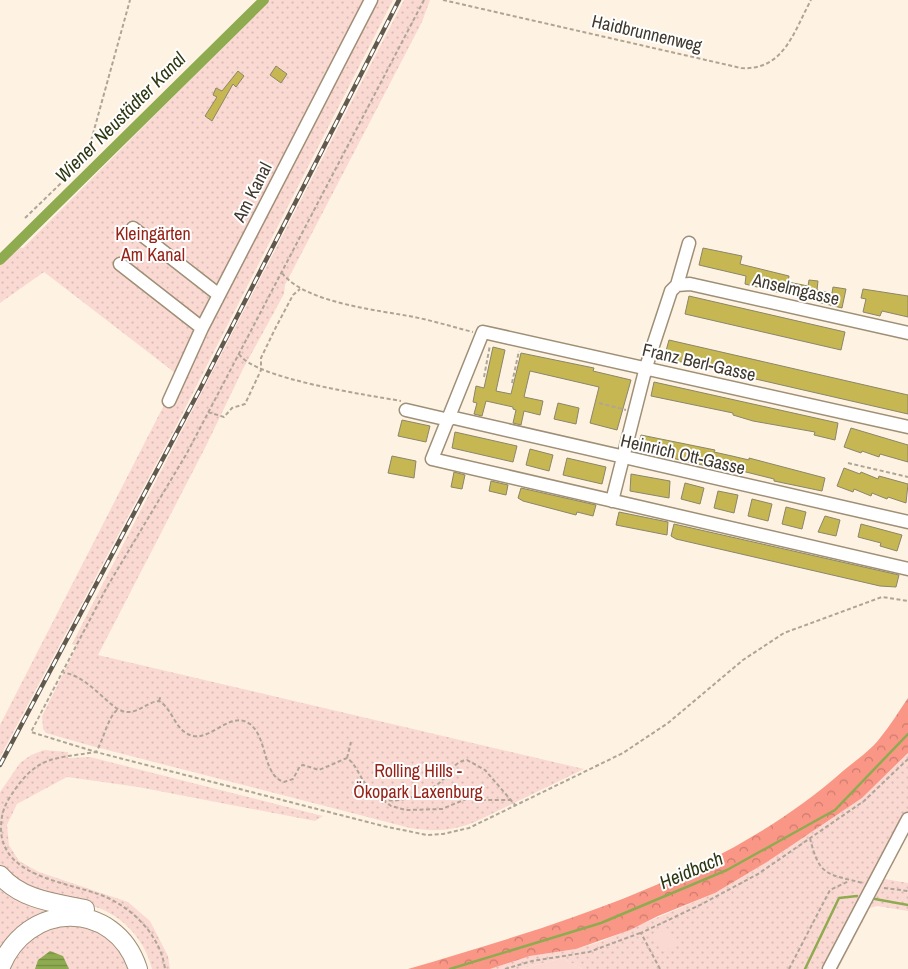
<svg xmlns="http://www.w3.org/2000/svg" width="908" height="969" font-family="'Archivo Narrow',sans-serif">
<defs>
<pattern id="green-dots" width="8" height="8" patternUnits="userSpaceOnUse" patternTransform="scale(1.25)"><rect width="8" height="8" fill="#fbd9d3"/><path d="M2 2h.1M6 6h.1" fill="none" stroke="#d8bbb5" stroke-width="1.8" stroke-linecap="round"/></pattern>
<pattern id="forest-crowns" width="20" height="18" patternUnits="userSpaceOnUse" patternTransform="scale(1.25)"><rect width="20" height="18" fill="#fa9686"/><path d="M2 6a3 3 0 1 1 6 0M12 15a3 3 0 1 1 6 0" fill="none" stroke="#cc7b6e"/></pattern>
<pattern id="water-rules" width="6" height="5" patternUnits="userSpaceOnUse" patternTransform="scale(1.25)"><rect width="6" height="5" fill="#8eab50"/><path d="M0 2.5h6" fill="none" stroke="#758c43"/></pattern>
</defs>
<rect width="100%" height="100%" fill="#fef3e3"/>
<path fill="url(#green-dots)" d="M 269,0 L 393,0 L 174,430 L 0,757 L 0,725 L 164,405 L 171,404 L 183,379 L 44,272 L 0,303 L 0,254 L 9,245 L 23,248 Z
M 404,0 L 430,0 L 422,22 L 285,285 L 284,294 L 243,369 L 206,446 L 98,655 L 584,769 L 477,821 C 454,831 434,832 410,828 L 88,745 L 46,733 L 43,729 L 42,716 L 77,646 L 72,644 L 95,599 Z
M 44,750 L 68,752 L 68,758 L 90,757 L 323,816 L 315,821 L 138,787 L 67,777 L 17,804 L 7,825 L 9,845 L 19,861 L 39,872 L 128,902 L 150,921 L 168,956 L 170,969 L 152,969 C 146,943 126,919 101,909 C 82,901 60,901 41,895 C 26,890 10,878 0,866 L 0,792 L 20,763 L 31,755 Z
M 908,753 L 908,835 L 885,879 L 908,883 L 908,911 L 877,906 L 870,908 L 838,969 L 582,969 L 563,958 L 521,969 L 490,969 L 530,956 L 576,949 L 602,941 L 715,893 L 767,862 L 862,798 Z
M 0,882 L 73,912 L 0,956 Z
M 76,921 L 112,937 L 133,969 L 7,969 L 12,957 L 37,929 Z"/>
<path fill="url(#forest-crowns)" d="M 908,698 L 908,753 L 862,798 L 767,862 L 715,893 L 658,916 L 630,930 L 576,949 L 530,956 L 490,969 L 408,969 C 557,925 725,876 843,771 C 855,761 870,751 880,738 C 890,726 899,711 908,698 Z"/>
<path fill="#fbd9d3" d="M 667,928 L 677,943 L 664,951 L 654,937 Z
M 563,958 L 582,969 L 521,969 Z"/>
<path fill="url(#water-rules)" d="M 50,951 L 63,956 L 69,969 L 35,969 L 38,960 Z"/>
<g fill="none" stroke-linecap="round" stroke-linejoin="round">
<path stroke="#8eab50" stroke-width="2.5" d="M 875,899 L 908,905
M 450,969 L 601,923 L 727,870 L 835,810 L 908,734
M 805,969 L 839,898 L 857,896"/>
<path stroke="#8eab50" stroke-width="10" d="M 0,260 L 264,0"/>
</g>
<path fill="#c6b752" stroke="#8a866a" d="M 276,66 L 287,74 L 281,83 L 270,75 Z
M 238,71 L 244,76 L 236,87 L 233,84 L 212,121 L 205,116 L 217,97 L 213,95 L 216,88 L 222,91 Z
M 703,248 L 742,256 L 740,264 L 789,276 L 788,282 L 808,286 L 809,280 L 818,281 L 817,290 L 832,293 L 833,287 L 846,289 L 842,308 L 745,284 L 746,276 L 699,265 Z
M 863,289 L 908,296 L 908,317 L 882,311 L 880,316 L 863,312 L 866,299 L 861,298 Z
M 689,296 L 845,332 L 841,350 L 685,314 Z
M 669,340 L 908,395 L 908,414 L 664,358 Z
M 493,347 L 505,350 L 496,391 L 511,394 L 521,353 L 594,368 L 593,371 L 631,380 L 617,430 L 590,423 L 599,387 L 530,371 L 524,397 L 543,401 L 540,415 L 524,411 L 521,425 L 513,423 L 516,410 L 513,409 L 513,407 L 486,401 L 482,416 L 474,414 L 477,403 L 473,402 L 476,386 L 484,388 Z
M 654,382 L 838,423 L 835,440 L 814,435 L 815,432 L 753,421 L 733,415 L 733,413 L 651,396 Z
M 558,403 L 579,408 L 576,424 L 554,419 Z
M 402,420 L 430,426 L 426,442 L 398,436 Z
M 851,428 L 908,445 L 908,462 L 880,454 L 879,457 L 862,451 L 861,453 L 844,447 Z
M 455,432 L 517,446 L 513,462 L 452,448 Z
M 641,435 L 715,450 L 714,452 L 732,456 L 749,460 L 749,458 L 825,478 L 822,491 L 774,481 L 774,479 L 738,470 L 737,473 L 637,450 Z
M 530,449 L 553,455 L 549,471 L 526,465 Z
M 392,456 L 416,461 L 414,478 L 388,473 Z
M 567,458 L 606,467 L 602,484 L 563,475 Z
M 844,468 L 860,474 L 861,472 L 878,479 L 879,476 L 908,484 L 906,503 L 888,497 L 887,499 L 872,493 L 871,496 L 854,489 L 853,492 L 837,486 Z
M 454,472 L 465,475 L 462,489 L 451,487 Z
M 631,474 L 670,481 L 669,498 L 630,491 Z
M 491,481 L 508,485 L 506,495 L 489,491 Z
M 685,483 L 704,488 L 700,504 L 681,499 Z
M 521,488 L 596,505 L 593,516 L 577,512 L 576,515 L 523,501 L 518,498 Z
M 718,491 L 738,495 L 734,513 L 714,508 Z
M 752,499 L 772,504 L 768,521 L 748,516 Z
M 786,507 L 806,512 L 802,529 L 782,524 Z
M 619,512 L 668,522 L 667,535 L 616,525 Z
M 825,516 L 840,520 L 836,536 L 818,532 Z
M 674,524 L 899,575 L 896,587 L 880,586 L 676,539 L 671,536 Z
M 861,524 L 902,535 L 897,551 L 880,546 L 881,543 L 858,537 Z"/>
<g fill="none" stroke-linecap="round" stroke-linejoin="round">
<defs>
<path id="minor" d="M 133,228 L 219,295
M 120,264 L 202,328
M 677,285 L 690,284 L 908,333
M 169,401 L 202,328 L 371,0
M 406,410 L 449,420
M 450,417 L 908,522
M 908,427 L 483,332 L 432,459 L 908,569
M 612,501 L 646,367 L 671,291 L 677,285 L 689,243
M 829,969 L 908,819"/>
<path id="highway" d="M 0,875 C 21,900 56,903 85,909
M 0,969 C 25,901 115,898 138,969"/>
</defs>
<use href="#minor" stroke="#9f8f76" stroke-width="15"/>
<use href="#highway" stroke="#9f8f76" stroke-width="20"/>
<path stroke="#aea597" stroke-width="2" stroke-dasharray="4 2.5" stroke-linecap="butt" d="M 424,0 L 187,453 L 107,587 L 31,732 L 96,752 L 383,826 L 427,835 L 443,834 L 469,828 L 623,753 L 668,723 L 743,660 L 784,633 L 882,597 L 908,601
M 443,0 L 741,68 C 784,71 794,31 811,0
M 25,218 L 86,159 L 130,0
M 282,273 C 305,303 378,310 414,317 C 434,321 453,327 473,332
M 239,354 C 255,379 368,395 401,401
M 484,377 L 490,345
M 512,383 L 519,351
M 599,403 L 626,410
M 208,412 L 224,417 L 232,408 L 245,404 L 261,370 L 261,358 L 275,329 L 293,295 L 300,289
M 848,463 L 908,477
M 61,672 C 91,676 109,710 126,712 C 139,713 147,702 159,701 C 174,710 174,731 193,736 C 212,740 231,710 250,724 C 268,738 262,775 284,782 L 293,779 L 300,766 L 303,765 L 319,770 L 347,758 C 359,766 361,786 379,797 C 394,807 424,794 438,784 C 448,777 453,761 467,760 L 485,770 L 516,806
M 159,701 L 161,695
M 117,710 C 107,719 104,739 96,752 C 51,759 36,756 10,797 C 3,808 1,817 1,829 C 2,880 74,882 108,898 C 136,911 161,938 165,969
M 347,758 L 351,742
M 383,800 L 391,806 L 406,810 L 442,809 L 471,797 L 484,800 L 512,800
M 810,838 C 819,877 828,874 863,883
M 884,888 L 908,891
M 505,969 L 532,961 L 589,952 L 640,933
M 660,969 L 641,933 L 702,904 L 758,874 L 864,801 L 908,759
M 789,969 L 830,890 L 849,881"/>
<use href="#minor" stroke="#fff" stroke-width="12"/>
<use href="#highway" stroke="#fff" stroke-width="18"/>
<defs>
<path id="rail" d="M 0,765 L 199,391 L 399,0"/>
</defs>
<use href="#rail" stroke="#61594e" stroke-width="4.5"/>
<use href="#rail" stroke="#fff" stroke-width="2.5" stroke-dasharray="8" stroke-linecap="butt"/>
</g>
<g text-anchor="middle" dominant-baseline="central" stroke-width="4" stroke-linejoin="round" paint-order="stroke">
<g font-size="18" fill="#40392f" stroke="#fff">
<text transform="translate(647 33) rotate(13)">Haidbrunnenweg</text>
<text transform="translate(252 192) rotate(-63)">Am Kanal</text>
<text transform="translate(796 289) rotate(13)">Anselmgasse</text>
<text transform="translate(699 362) rotate(13)">Franz Berl-Gasse</text>
<text transform="translate(683 454) rotate(13)">Heinrich Ott-Gasse</text>
</g>
<g font-size="18" fill="#952217" stroke="#fff">
<text x="153" y="233">Kleingärten<tspan x="153" dy="21">Am Kanal</tspan></text>
<text x="418" y="770">Rolling Hills -<tspan x="418" dy="21">Ökopark Laxenburg</tspan></text>
</g>
<g font-size="19" font-style="italic" fill="#2d3812" stroke="#fff">
<text transform="translate(120 117) rotate(-45)">Wiener Neustädter Kanal</text>
<text transform="translate(691 870) rotate(-23)">Heidbach</text>
</g>
</g>
</svg>
